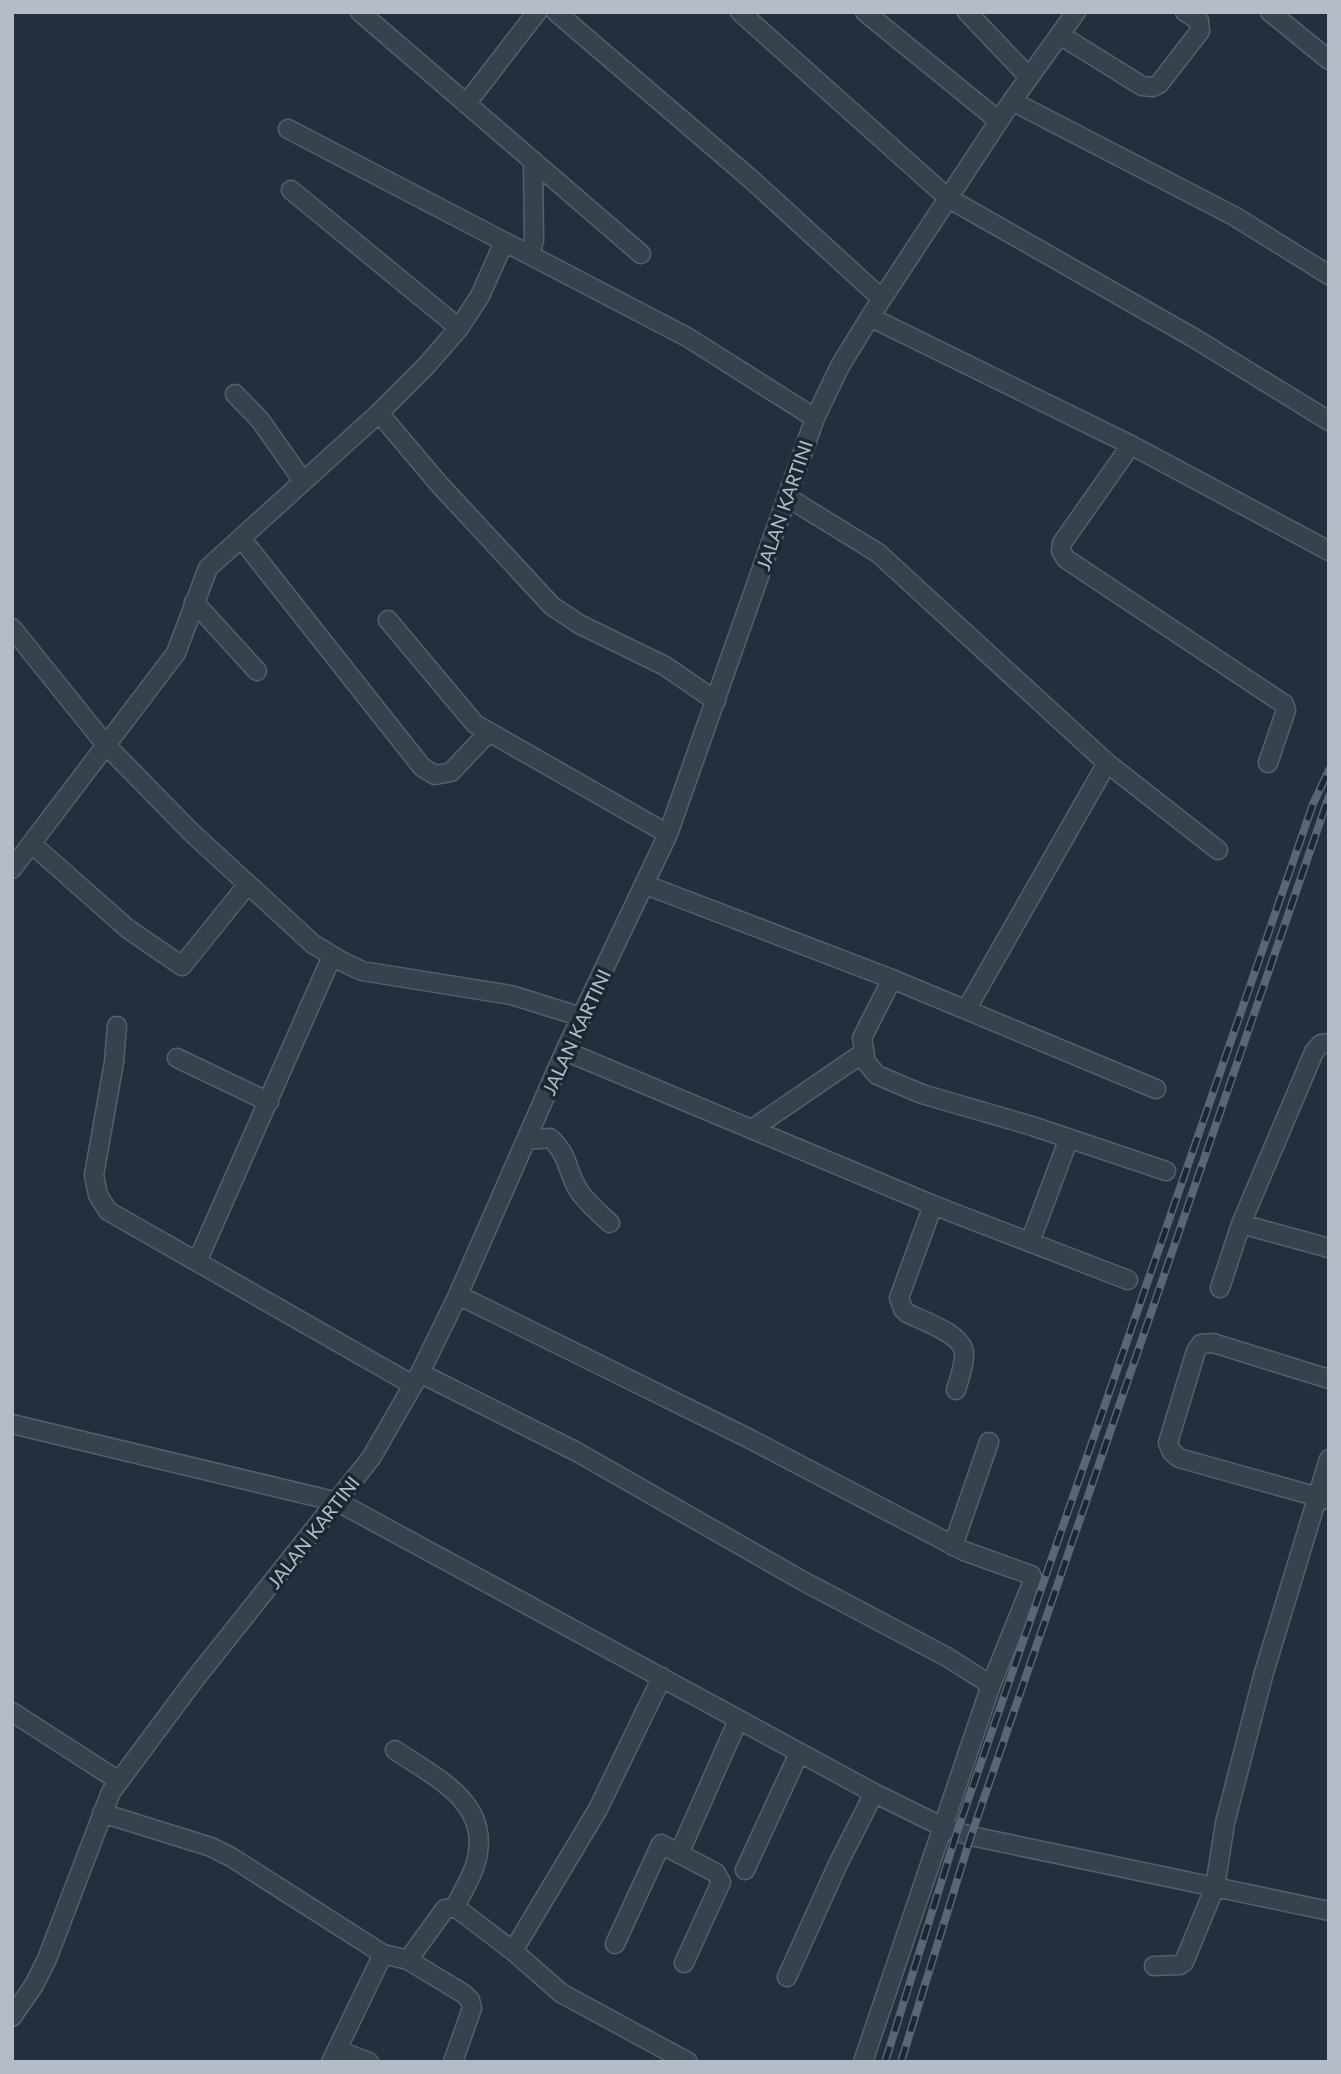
<svg xmlns="http://www.w3.org/2000/svg" width="1341" height="2074" font-family="Lato,sans-serif">
<rect width="100%" height="100%" fill="#242f3e"/>
<g fill="none" stroke-linecap="round" stroke-linejoin="round">
<defs>
<path id="minor" d="M 360,12 L 641,254
M 556,12 L 752,180 L 882,299
M 740,12 L 948,198 L 1194,338 L 1329,421
M 865,12 L 999,121
M 967,12 L 1029,77
M 1270,12 L 1329,60
M 1060,35 L 1142,86 L 1152,87 L 1159,84 L 1200,31 L 1199,21 L 1185,12
M 1012,101 L 1234,216 L 1329,275
M 466,104 L 537,12
M 288,129 L 687,337 L 815,418
M 291,190 L 459,328
M 530,255 L 534,240 L 533,161
M 870,317 L 1131,445 L 1329,551
M 235,394 L 260,420 L 303,481
M 379,413 L 439,484 L 552,606 L 579,624 L 665,666 L 716,701
M 1131,445 L 1062,543 L 1061,551 L 1066,559 L 1284,704 L 1286,710 L 1268,763
M 787,497 L 878,553 L 1107,763 L 1218,850
M 241,538 L 422,767 L 435,775 L 451,772 L 488,733
M 194,602 L 257,671
M 388,620 L 475,724 L 668,834
M 12,628 L 106,745 L 191,832 L 313,944 L 343,962 L 362,971 L 511,995 L 582,1017
M 33,845 L 128,929 L 182,966 L 248,884
M 12,869 L 176,653 L 208,568 L 379,413 L 426,366 L 459,328 L 480,296 L 504,242
M 646,885 L 892,979 L 1156,1089
M 892,979 L 862,1038 L 866,1062 L 877,1075 L 922,1094 L 1032,1126 L 1166,1171
M 966,1010 L 1107,763
M 117,1026 L 114,1062 L 94,1175 L 98,1195 L 108,1211 L 413,1385
M 565,1051 L 933,1205 L 1128,1280
M 177,1058 L 269,1102
M 752,1129 L 863,1053
M 527,1140 L 550,1138 C 570,1156 566,1171 579,1191 C 587,1203 599,1213 610,1223
M 933,1205 L 899,1298 L 903,1309 L 907,1313 C 923,1321 961,1333 964,1352 C 965,1365 959,1379 956,1390
M 1241,1224 L 1329,1248
M 1030,1242 L 1069,1138
M 197,1262 L 332,956
M 1220,1288 L 1241,1224 L 1314,1052 L 1321,1044 L 1329,1043
M 458,1295 L 750,1439 L 964,1551 L 1031,1575 L 1033,1581 L 991,1685 L 863,2062
M 420,1373 L 577,1452 L 803,1581 L 947,1657 L 991,1685
M 1329,1379 L 1213,1343 L 1201,1344 L 1196,1351 L 1168,1443 L 1172,1452 L 1179,1458 L 1329,1500
M 12,1424 L 338,1502 L 874,1793 L 945,1828 L 971,1836 L 1215,1887 L 1184,1962 L 1180,1965 L 1154,1966
M 1329,1459 L 1263,1676 L 1225,1823 L 1215,1887 L 1329,1911
M 953,1546 L 989,1442
M 12,1712 L 119,1781
M 395,1750 C 431,1775 486,1799 478,1852 C 476,1871 463,1890 455,1907
M 102,1813 L 211,1847 L 231,1857 L 383,1954 L 408,1960 L 464,1994 L 470,2000 L 472,2008 L 453,2062
M 679,1854 L 738,1720
M 745,1870 L 799,1753
M 615,1944 L 661,1844 L 716,1873 L 721,1882 L 684,1963
M 513,1951 L 598,1809 L 662,1677
M 408,1960 L 445,1909 L 455,1907 L 513,1951 L 561,1993 L 688,2062
M 787,1977 L 838,1864 L 874,1793
M 12,2017 L 34,1985 L 47,1959 L 111,1792 L 195,1679 L 371,1458 L 420,1373 L 458,1295 L 565,1051 L 668,834 L 815,418 L 840,366 L 870,317 L 1012,101 L 1076,12
M 337,2050 L 369,2062
M 331,2062 L 383,1954"/>
</defs>
<use href="#minor" stroke="#565f6c" stroke-width="21"/>
<use href="#minor" stroke="#38414e" stroke-width="18"/>
<defs>
<path id="rail" d="M 885,2062 L 957,1832 L 1313,804 L 1329,770
M 901,2062 L 971,1836 L 1329,796"/>
</defs>
<use href="#rail" stroke="#5a6575" stroke-width="8"/>
<use href="#rail" stroke="#1d2633" stroke-width="5" stroke-dasharray="16" stroke-linecap="butt"/>
</g>
<g text-anchor="middle" dominant-baseline="central" stroke-width="7" stroke-linejoin="round" paint-order="stroke">
<g font-size="19" fill="#b4bcc9" stroke="#1d2633">
<text transform="translate(784 505) rotate(-71)">JALAN KARTINI</text>
<text transform="translate(576 1032) rotate(-65)">JALAN KARTINI</text>
<text transform="translate(313 1532) rotate(-52)">JALAN KARTINI</text>
</g>
</g>
<rect width="1341" height="2074" fill="none" stroke="#b4bcc9" stroke-width="28"/>
</svg>
